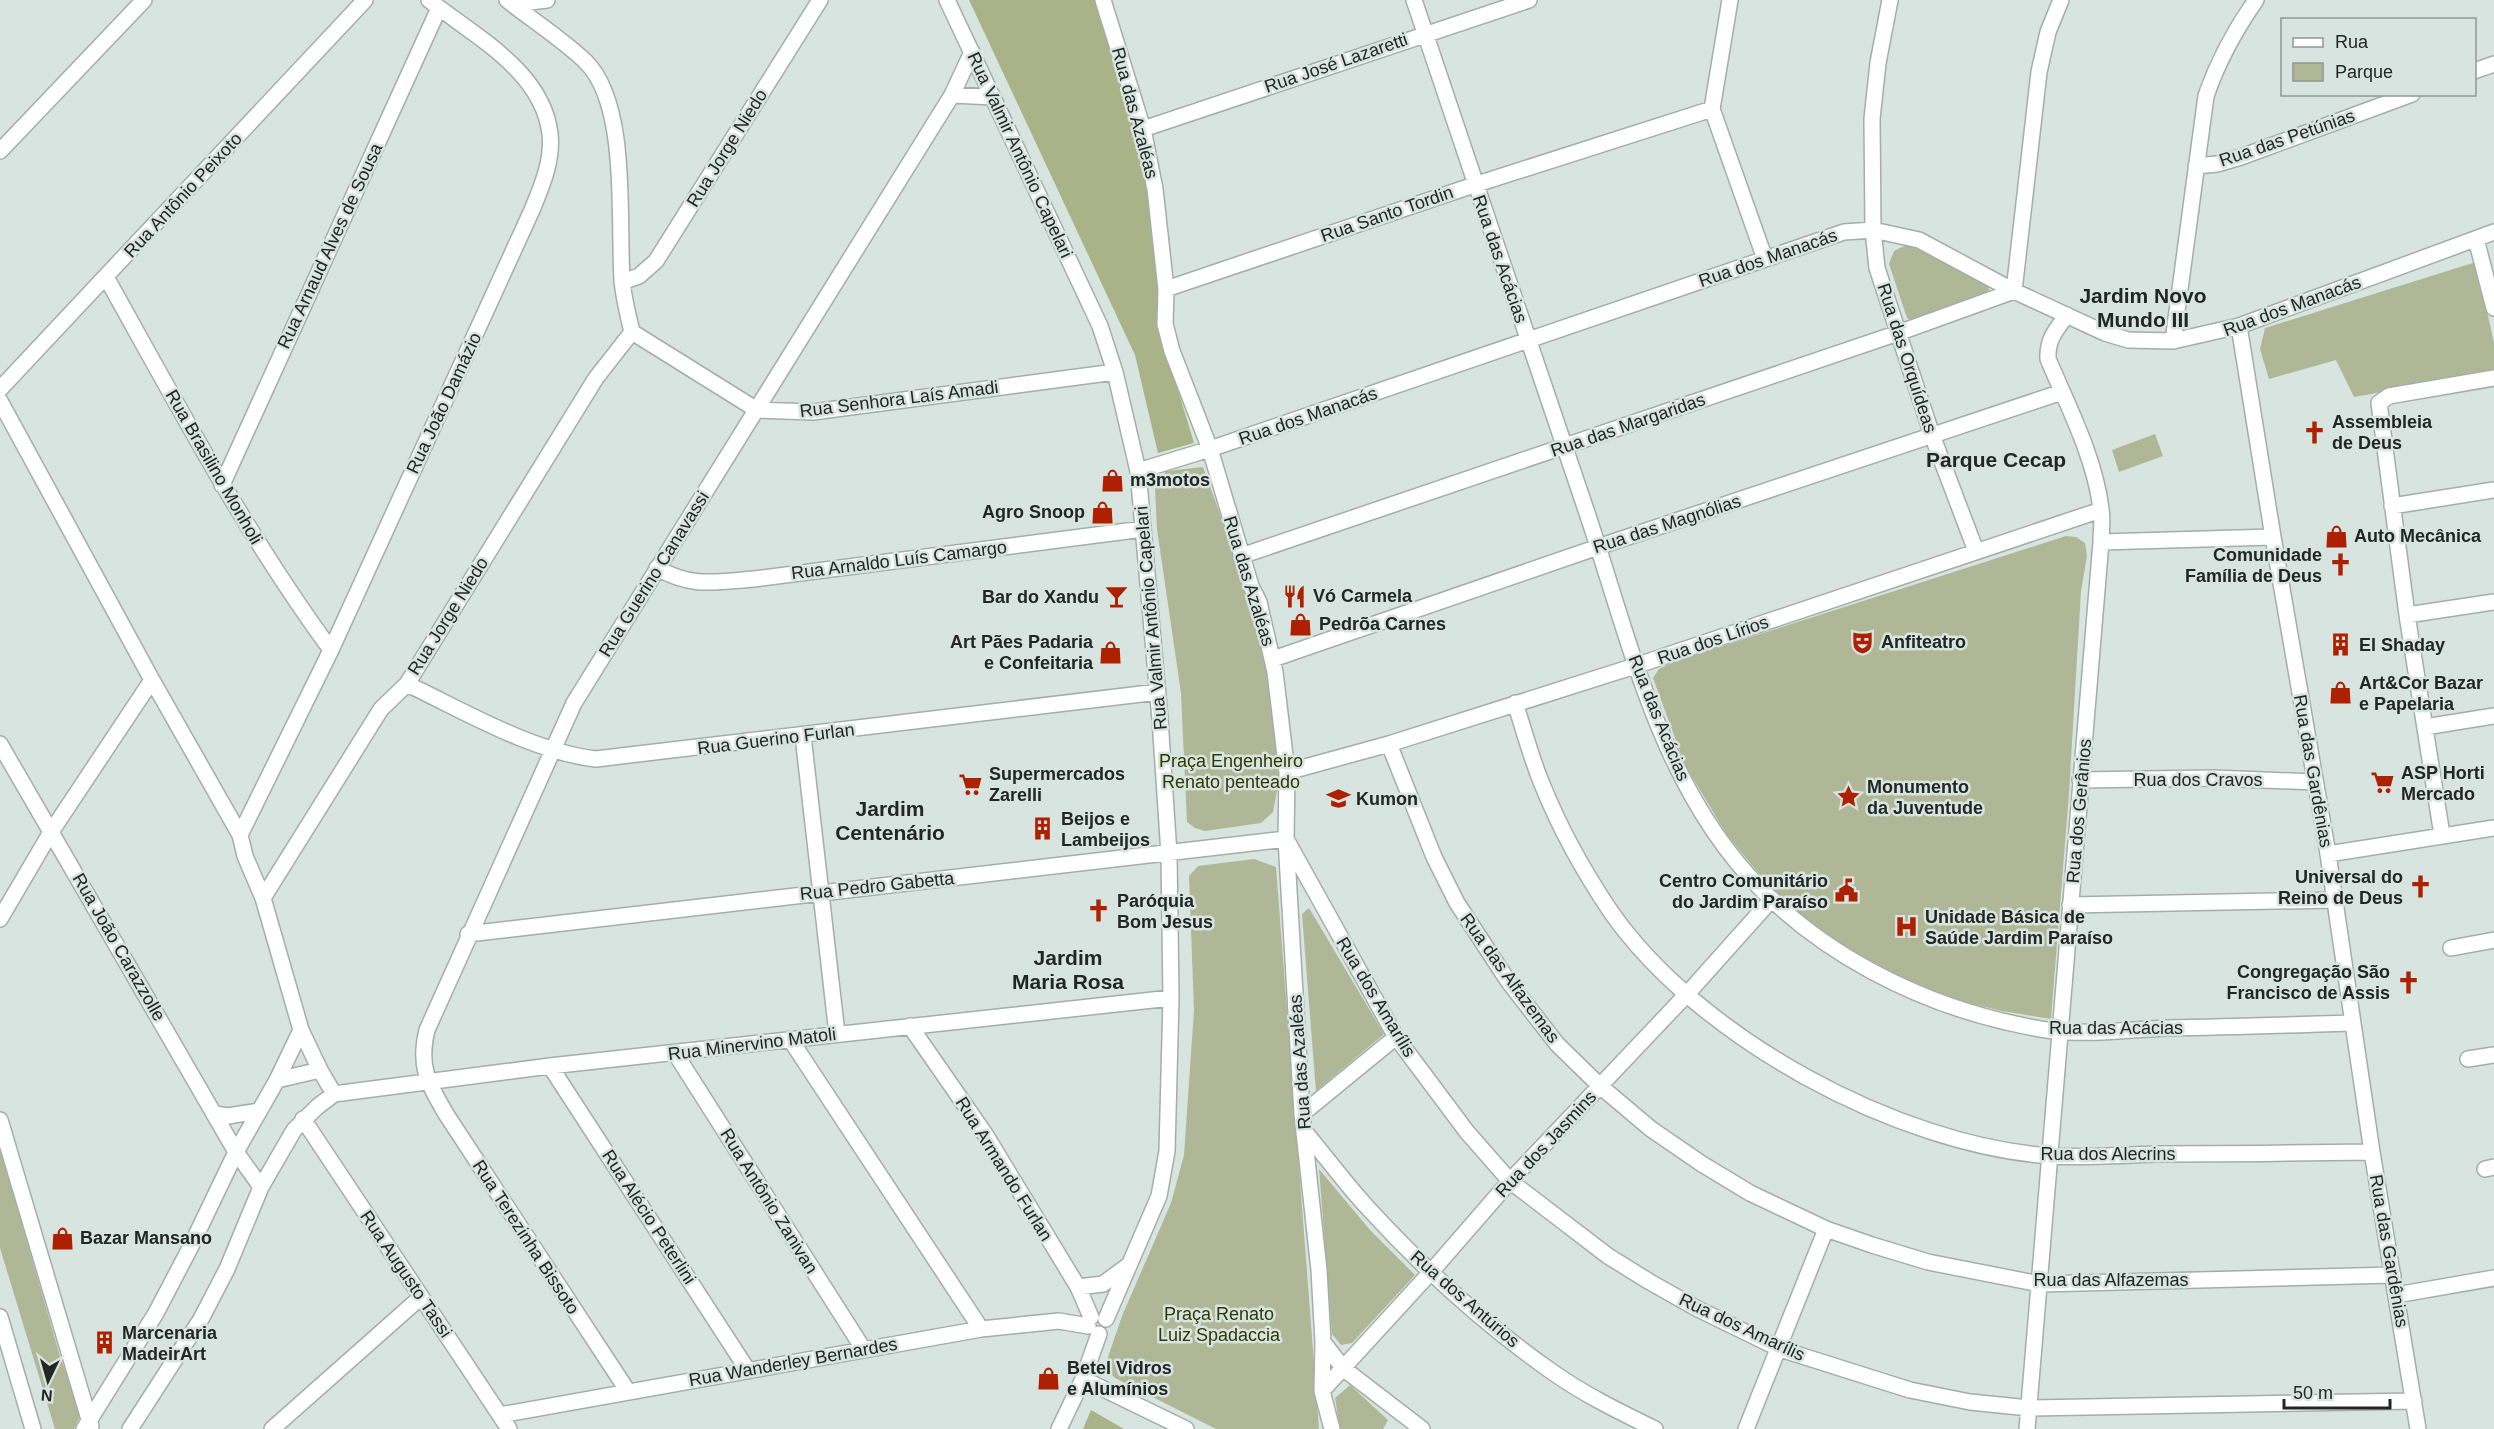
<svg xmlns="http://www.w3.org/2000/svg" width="2494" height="1429" font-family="Helvetica,sans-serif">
<rect width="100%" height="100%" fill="#d7e4e0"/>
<path fill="#b0b797" d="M 1910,243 L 1989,284 L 1988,294 L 1913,321 L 1907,318 L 1889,264 L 1894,251 Z
M 2476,262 L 2494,343 L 2494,372 L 2354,397 L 2336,360 L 2269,379 L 2260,349 L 2265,328 Z
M 2155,434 L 2163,456 L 2119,472 L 2112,450 Z
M 1203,467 L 1258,619 L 1272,692 L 1279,780 L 1273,812 L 1261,823 L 1205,831 L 1195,828 L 1187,822 L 1181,693 L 1157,529 L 1155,488 L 1166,471 Z
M 2066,536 L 2076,537 L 2085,543 L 2087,556 L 2081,591 L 2069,793 L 2051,1019 L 2002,1011 L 1952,999 L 1908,983 L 1866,960 L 1830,936 L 1799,922 L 1727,835 L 1685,765 L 1653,678 L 1659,669 L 1673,662 Z
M 1254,859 L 1276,867 L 1319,1429 L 1216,1429 L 1115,1378 L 1105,1366 L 1122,1316 L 1171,1203 L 1184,1155 L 1194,1010 L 1189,876 L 1198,866 Z
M 1309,908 L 1384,1034 L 1316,1091 L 1302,914 Z
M 0,1148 L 60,1356 L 81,1415 L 74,1429 L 55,1429 L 0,1248 Z
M 1319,1169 L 1370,1230 L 1415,1275 L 1352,1343 L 1341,1345 L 1332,1334 Z
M 1350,1385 L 1388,1420 L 1383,1429 L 1340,1429 L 1335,1398 Z"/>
<path fill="#aab387" d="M 969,0 L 1098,0 L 1154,190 L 1163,289 L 1160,330 L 1194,443 L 1158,453 L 1135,355 Z
M 1091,1410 L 1124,1429 L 1083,1429 Z"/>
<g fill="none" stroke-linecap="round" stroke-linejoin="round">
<defs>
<path id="street" d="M 507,0 C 532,20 562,39 586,62 C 629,105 618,220 622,279 C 623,296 628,315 632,332
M 947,0 L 1100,326 L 1115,372 L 1138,471 L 1160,719 L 1169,854 L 1171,998 L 1167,1151 L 1159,1196 L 1106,1319
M 1103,0 L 1143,129 L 1155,189 L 1166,289 L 1165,324 L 1172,351 L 1210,449 L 1251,586 L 1259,602 L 1275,672 L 1287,772 L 1286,839 L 1302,1114 L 1319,1270 L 1323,1342 L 1322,1391 L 1332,1429
M 1414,0 C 1471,169 1527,339 1585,507 C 1630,639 1659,785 1760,888 C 1824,954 1914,1000 2002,1021 C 2020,1025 2039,1030 2057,1031 C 2091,1035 2134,1029 2169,1028 C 2230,1027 2292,1025 2353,1023
M 1730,0 L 1712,109 L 1765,259
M 1890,0 L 1878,63 L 1872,119 L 1873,230 L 1877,268 L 1932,435 L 1976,551
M 512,4 L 547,0
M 2474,71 L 2494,64
M 952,95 L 993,97
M 1143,129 L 1529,0
M 0,151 L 144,0
M 2196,166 L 2217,164 L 2241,157 L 2412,94
M 2476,239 L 2494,308
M 106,277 C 177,404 245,533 331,650
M 622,282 L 639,276 L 656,261 L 820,0
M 1166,289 L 1474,185 L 1712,109
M 2239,326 L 2273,537 L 2328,854 L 2372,1152 L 2418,1429
M 632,332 L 757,410 L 813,412 L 1115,372
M 2173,341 L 2206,96 C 2218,61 2235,30 2256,0
M 0,389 L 365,0
M 0,401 L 152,680 L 240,835 L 245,856 L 263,898 L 301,1030 L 320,1070
M 1138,471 L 1210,449 L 1844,232 L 1873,230 L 1919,240 L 2014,291 L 2105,333 L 2128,340 L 2173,341 L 2239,326 L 2494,232
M 222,485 L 439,8
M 2392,506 L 2494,490
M 2101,542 L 2273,537
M 1241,556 L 1898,333 L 2014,291 L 2039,72 L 2048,32 L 2061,0
M 657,568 C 692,588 715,582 754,579 L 1143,529
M 2407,615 L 2494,602
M 1273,659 L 1598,547 L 2062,392
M 407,684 C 464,711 533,752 596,759 L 1158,692
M 1515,703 C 1524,730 1531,758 1542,784 C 1560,829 1584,872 1611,912 C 1699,1038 1897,1145 2050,1156 C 2085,1158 2122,1155 2157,1154 C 2229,1154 2300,1153 2372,1152
M 2425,727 L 2494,716
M 803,736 L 837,1034
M 0,744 L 236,1152 L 261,1187
M 1389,744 L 1434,857 L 1457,903 L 1508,981 L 1557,1044 L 1600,1086 L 1651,1129 L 1702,1164 L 1750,1193 L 1826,1229 L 1872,1245 L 1928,1262 L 2040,1284 L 2393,1275
M 1287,772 L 1389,744 L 1635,666 L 2101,510
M 2080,780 L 2213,778 L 2315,782
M 240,835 L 331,650 L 532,210 C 542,186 553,160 550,134 C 543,71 474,36 429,0
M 2442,835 L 2407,615 L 2379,403 L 2389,396 L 2494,378
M 2328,854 L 2494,828
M 263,898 L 381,709 L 407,684 L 596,378 L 632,332
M 2070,905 L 2334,900
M 0,919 L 51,832 L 152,680
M 468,934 L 1286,839 L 1396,1037 L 1467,1132 L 1510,1181 L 1608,1256 L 1650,1282 L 1696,1308 L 1780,1349 L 1910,1390 L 1970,1402 L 2029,1408 L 2414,1401
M 2451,948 L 2494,940
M 910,1026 L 985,1134 L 1078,1287 L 1091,1317
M 790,1039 L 981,1329
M 675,1053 L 864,1350
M 2468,1059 L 2494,1055
M 550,1066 L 747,1369
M 334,1094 L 550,1066 L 1171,998
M 215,1114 L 228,1116 L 259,1111
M 1302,1114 L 1396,1037
M 303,1119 L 509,1429
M 0,1120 L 91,1426
M 1305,1132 C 1326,1157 1345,1183 1367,1207 C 1422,1267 1484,1324 1551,1371 C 1583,1394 1620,1412 1655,1429
M 2485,1169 L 2494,1167
M 1078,1287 L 1103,1284 L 1126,1267
M 2396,1295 L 2494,1278
M 0,1317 L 33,1429
M 1323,1342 L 1344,1369 L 1422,1429
M 1083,1379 L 1186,1429
M 627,1390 L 446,1114 C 428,1083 418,1066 427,1030 L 574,703 L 952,95 L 972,52
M 1322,1391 L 1431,1272 L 1510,1181 L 1688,993 L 1772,899
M 500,1415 L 981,1329 L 1059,1321 L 1088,1326
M 84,1429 L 156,1313 L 190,1248 L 236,1152 L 277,1080 L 301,1030
M 130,1429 L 201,1319 L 227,1269 L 261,1187 L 294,1130 L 317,1107 L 334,1094 L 320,1070 L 277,1080
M 272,1429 L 421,1297
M 1059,1429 L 1083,1379 L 1099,1334
M 1746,1429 L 1826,1229
M 2027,1429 L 2101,542 C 2101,531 2103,520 2101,509 C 2095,458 2068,406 2048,359 C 2047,339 2056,330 2067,315"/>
</defs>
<use href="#street" stroke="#a2aeaa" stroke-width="18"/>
<use href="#street" stroke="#fff" stroke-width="15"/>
</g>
<defs>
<symbol id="church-bare" viewBox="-9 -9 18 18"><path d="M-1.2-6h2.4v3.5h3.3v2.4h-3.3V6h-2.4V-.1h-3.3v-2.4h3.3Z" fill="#ad2000" stroke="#d7e4e0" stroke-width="2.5" paint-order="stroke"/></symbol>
<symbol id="shop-bare" viewBox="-9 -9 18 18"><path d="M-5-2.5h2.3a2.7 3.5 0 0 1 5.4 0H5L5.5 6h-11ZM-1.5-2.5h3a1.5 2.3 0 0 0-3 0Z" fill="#ad2000" stroke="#d7e4e0" stroke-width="2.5" paint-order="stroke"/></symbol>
<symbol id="restaurant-bare" viewBox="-9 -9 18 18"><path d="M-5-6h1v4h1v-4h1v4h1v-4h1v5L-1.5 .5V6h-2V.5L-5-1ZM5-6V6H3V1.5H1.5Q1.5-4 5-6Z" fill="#ad2000" stroke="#d7e4e0" stroke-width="2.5" paint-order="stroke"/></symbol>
<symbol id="bar-bare" viewBox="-9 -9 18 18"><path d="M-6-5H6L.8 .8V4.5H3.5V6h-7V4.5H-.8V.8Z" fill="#ad2000" stroke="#d7e4e0" stroke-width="2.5" paint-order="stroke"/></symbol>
<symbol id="theatre-bare" viewBox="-9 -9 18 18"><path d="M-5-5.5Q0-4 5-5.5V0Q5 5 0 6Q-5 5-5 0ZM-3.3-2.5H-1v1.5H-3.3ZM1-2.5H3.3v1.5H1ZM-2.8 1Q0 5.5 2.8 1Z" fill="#ad2000" stroke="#d7e4e0" stroke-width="2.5" paint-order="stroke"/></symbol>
<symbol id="building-bare" viewBox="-9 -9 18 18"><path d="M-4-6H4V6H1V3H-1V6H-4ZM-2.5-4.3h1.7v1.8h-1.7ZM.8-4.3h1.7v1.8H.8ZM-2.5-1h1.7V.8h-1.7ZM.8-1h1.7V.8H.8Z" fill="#ad2000" stroke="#d7e4e0" stroke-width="2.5" paint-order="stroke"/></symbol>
<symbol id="supermarket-bare" viewBox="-9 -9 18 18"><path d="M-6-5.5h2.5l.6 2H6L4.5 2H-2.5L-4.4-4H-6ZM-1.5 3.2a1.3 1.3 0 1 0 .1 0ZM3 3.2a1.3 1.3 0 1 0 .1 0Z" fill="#ad2000" stroke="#d7e4e0" stroke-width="2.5" paint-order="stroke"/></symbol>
<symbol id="sight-bare" viewBox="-9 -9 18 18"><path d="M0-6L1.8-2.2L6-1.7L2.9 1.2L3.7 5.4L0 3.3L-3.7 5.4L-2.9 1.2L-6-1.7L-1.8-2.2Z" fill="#ad2000" stroke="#d7e4e0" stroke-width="2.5" paint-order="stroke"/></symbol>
<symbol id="school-bare" viewBox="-9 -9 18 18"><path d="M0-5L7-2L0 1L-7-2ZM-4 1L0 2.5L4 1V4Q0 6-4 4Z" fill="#ad2000" stroke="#d7e4e0" stroke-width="2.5" paint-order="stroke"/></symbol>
<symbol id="civic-bare" viewBox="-9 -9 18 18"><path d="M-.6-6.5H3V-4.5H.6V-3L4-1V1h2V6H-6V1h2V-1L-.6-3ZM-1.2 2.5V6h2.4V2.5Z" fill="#ad2000" stroke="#d7e4e0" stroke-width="2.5" paint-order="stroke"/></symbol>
<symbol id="hospital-bare" viewBox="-9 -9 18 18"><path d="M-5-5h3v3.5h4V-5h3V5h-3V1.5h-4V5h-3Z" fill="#ad2000" stroke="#d7e4e0" stroke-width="2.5" paint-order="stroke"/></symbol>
</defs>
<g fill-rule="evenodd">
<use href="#church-bare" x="2298" y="416" width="33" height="33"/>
<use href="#shop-bare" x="1096" y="464" width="33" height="33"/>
<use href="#shop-bare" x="1086" y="496" width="33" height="33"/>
<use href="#shop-bare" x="2320" y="520" width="33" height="33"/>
<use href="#church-bare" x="2324" y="548" width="33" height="33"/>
<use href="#restaurant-bare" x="1278" y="580" width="33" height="33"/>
<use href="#bar-bare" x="1100" y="580" width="33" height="33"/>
<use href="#shop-bare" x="1284" y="608" width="33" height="33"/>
<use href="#theatre-bare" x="1846" y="626" width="33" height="33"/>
<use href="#building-bare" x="2324" y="628" width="33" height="33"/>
<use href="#shop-bare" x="1094" y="636" width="33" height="33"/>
<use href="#shop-bare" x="2324" y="676" width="33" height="33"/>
<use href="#supermarket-bare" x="2366" y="766" width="33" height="33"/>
<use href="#supermarket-bare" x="954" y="768" width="33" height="33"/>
<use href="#sight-bare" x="1832" y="780" width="33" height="33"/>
<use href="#school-bare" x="1322" y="782" width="33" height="33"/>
<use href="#building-bare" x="1026" y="812" width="33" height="33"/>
<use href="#church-bare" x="2404" y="870" width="33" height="33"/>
<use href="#civic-bare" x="1830" y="874" width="33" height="33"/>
<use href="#church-bare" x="1082" y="894" width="33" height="33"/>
<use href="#hospital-bare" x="1890" y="910" width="33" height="33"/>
<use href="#church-bare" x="2392" y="966" width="33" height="33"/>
<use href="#shop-bare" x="46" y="1222" width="33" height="33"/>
<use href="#building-bare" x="88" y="1326" width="33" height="33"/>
<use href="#shop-bare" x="1032" y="1362" width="33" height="33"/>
</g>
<g text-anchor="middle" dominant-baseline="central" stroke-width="5" stroke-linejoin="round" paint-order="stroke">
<g font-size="18" fill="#222625" stroke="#d7e4e0">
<text transform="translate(1336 63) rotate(-19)">Rua José Lazaretti</text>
<text transform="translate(1135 113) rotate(75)">Rua das Azaléas</text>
<text transform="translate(2287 138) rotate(-19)">Rua das Petúnias</text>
<text transform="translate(727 148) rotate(-58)">Rua Jorge Niedo</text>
<text transform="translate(1020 155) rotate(65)">Rua Valmir Antônio Capelari</text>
<text transform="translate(183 195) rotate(-47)">Rua Antônio Peixoto</text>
<text transform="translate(1387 214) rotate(-19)">Rua Santo Tordin</text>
<text transform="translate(330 246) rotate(-65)">Rua Arnaud Alves de Sousa</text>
<text transform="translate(1768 258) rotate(-19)">Rua dos Manacás</text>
<text transform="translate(1500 259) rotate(71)">Rua das Acácias</text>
<text transform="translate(2292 306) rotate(-20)">Rua dos Manacás</text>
<text transform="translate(1907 358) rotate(72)">Rua das Orquídeas</text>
<text transform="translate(899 399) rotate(-7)">Rua Senhora Laís Amadi</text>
<text transform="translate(444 403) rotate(-65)">Rua João Damázio</text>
<text transform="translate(1308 416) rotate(-19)">Rua dos Manacás</text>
<text transform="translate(1628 425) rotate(-19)">Rua das Margaridas</text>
<text transform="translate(214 467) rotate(60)">Rua Brasilino Monholi</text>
<text transform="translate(1667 524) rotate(-18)">Rua das Magnólias</text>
<text transform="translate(899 560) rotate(-7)">Rua Arnaldo Luís Camargo</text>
<text transform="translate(654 574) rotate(-58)">Rua Guerino Canavassi</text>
<text transform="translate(1249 581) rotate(73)">Rua das Azaléas</text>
<text transform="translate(448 616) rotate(-58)">Rua Jorge Niedo</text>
<text transform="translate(1151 618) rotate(-95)">Rua Valmir Antônio Capelari</text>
<text transform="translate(1713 640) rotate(-19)">Rua dos Lírios</text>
<text transform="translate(1659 718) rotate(68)">Rua das Acácias</text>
<text transform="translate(776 739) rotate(-7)">Rua Guerino Furlan</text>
<text transform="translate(2313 771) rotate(80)">Rua das Gardênias</text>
<text x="2198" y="780">Rua dos Cravos</text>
<text transform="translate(2079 811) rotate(-85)">Rua dos Gerânios</text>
<text transform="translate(877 886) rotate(-6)">Rua Pedro Gabetta</text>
<text transform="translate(119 947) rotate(60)">Rua João Carazzolle</text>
<text transform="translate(1510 978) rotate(54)">Rua das Alfazemas</text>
<text transform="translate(1376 997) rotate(59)">Rua dos Amarílis</text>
<text x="2116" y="1028">Rua das Acácias</text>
<text transform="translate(752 1044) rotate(-7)">Rua Minervino Matoli</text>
<text transform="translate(1300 1062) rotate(-94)">Rua das Azaléas</text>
<text transform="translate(1546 1144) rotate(-47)">Rua dos Jasmins</text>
<text x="2108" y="1154">Rua dos Alecrins</text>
<text transform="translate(1004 1169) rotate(58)">Rua Armando Furlan</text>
<text transform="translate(769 1201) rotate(58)">Rua Antônio Zanivan</text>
<text transform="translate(649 1217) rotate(57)">Rua Alécio Peterlini</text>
<text transform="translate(526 1237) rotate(57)">Rua Terezinha Bissoto</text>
<text transform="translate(2389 1251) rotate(80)">Rua das Gardênias</text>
<text transform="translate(406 1274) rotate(56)">Rua Augusto Tassi</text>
<text x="2111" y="1280">Rua das Alfazemas</text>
<text transform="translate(1465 1299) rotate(41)">Rua dos Antúrios</text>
<text transform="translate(1742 1327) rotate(25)">Rua dos Amarílis</text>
<text transform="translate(793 1362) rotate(-10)">Rua Wanderley Bernardes</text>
</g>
<g font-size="18" font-weight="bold" fill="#222625" stroke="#d7e4e0" text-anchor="start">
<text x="2332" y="422">Assembleia<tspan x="2332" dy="21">de Deus</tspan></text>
<text x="1130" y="480">m3motos</text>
<text x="1085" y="512" text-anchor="end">Agro Snoop</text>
<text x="2354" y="536">Auto Mecânica</text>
<text x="2322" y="555" text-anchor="end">Comunidade<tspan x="2322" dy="21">Família de Deus</tspan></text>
<text x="1313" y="596">Vó Carmela</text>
<text x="1099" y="597" text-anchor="end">Bar do Xandu</text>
<text x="1319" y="624">Pedrõa Carnes</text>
<text x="1093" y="642" text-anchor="end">Art Pães Padaria<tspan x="1093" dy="21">e Confeitaria</tspan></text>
<text x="1881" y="642">Anfiteatro</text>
<text x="2359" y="645">El Shaday</text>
<text x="2359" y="683">Art&amp;Cor Bazar<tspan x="2359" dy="21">e Papelaria</tspan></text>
<text x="2401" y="773">ASP Horti<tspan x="2401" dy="21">Mercado</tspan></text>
<text x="989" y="774">Supermercados<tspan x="989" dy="21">Zarelli</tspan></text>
<text x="1867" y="787">Monumento<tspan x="1867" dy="21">da Juventude</tspan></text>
<text x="1356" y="799">Kumon</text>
<text x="1061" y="819">Beijos e<tspan x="1061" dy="21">Lambeijos</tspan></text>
<text x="2403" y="877" text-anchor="end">Universal do<tspan x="2403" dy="21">Reino de Deus</tspan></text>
<text x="1828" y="881" text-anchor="end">Centro Comunitário<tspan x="1828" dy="21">do Jardim Paraíso</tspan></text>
<text x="1117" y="901">Paróquia<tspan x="1117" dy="21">Bom Jesus</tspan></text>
<text x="1925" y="917">Unidade Básica de<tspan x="1925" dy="21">Saúde Jardim Paraíso</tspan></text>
<text x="2390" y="972" text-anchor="end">Congregação São<tspan x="2390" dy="21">Francisco de Assis</tspan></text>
<text x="80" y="1238">Bazar Mansano</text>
<text x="122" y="1333">Marcenaria<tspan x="122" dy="21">MadeirArt</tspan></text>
<text x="1067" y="1368">Betel Vidros<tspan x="1067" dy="21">e Alumínios</tspan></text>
</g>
<g font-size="18" fill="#313802" stroke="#d7e4e0">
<text x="1231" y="761">Praça Engenheiro<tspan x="1231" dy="21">Renato penteado</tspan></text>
<text x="1219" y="1314">Praça Renato<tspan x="1219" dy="21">Luiz Spadaccia</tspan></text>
</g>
<g font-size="21" font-weight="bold" fill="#222625" stroke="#d7e4e0">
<text x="2143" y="295">Jardim Novo<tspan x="2143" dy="24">Mundo III</tspan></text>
<text x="1996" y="459">Parque Cecap</text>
<text x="890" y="808">Jardim<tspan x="890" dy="24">Centenário</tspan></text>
<text x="1068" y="957">Jardim<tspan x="1068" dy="24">Maria Rosa</tspan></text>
</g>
</g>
<rect x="2281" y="18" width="195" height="78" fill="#d7e4e0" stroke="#8f9895" stroke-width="1.5"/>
<rect x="2293" y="38" width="30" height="9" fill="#ffffff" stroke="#8f9895" stroke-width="1.5"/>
<text x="2335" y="48" font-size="18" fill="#222625">Rua</text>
<rect x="2293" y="63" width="30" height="18" fill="#b0b797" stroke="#8f9895" stroke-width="1.5"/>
<text x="2335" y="78" font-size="18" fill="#222625">Parque</text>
<g transform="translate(48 1381) rotate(185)" stroke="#d7e4e0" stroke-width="4.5" paint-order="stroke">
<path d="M0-4.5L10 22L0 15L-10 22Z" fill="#222625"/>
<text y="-9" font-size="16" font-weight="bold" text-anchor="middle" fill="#222625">N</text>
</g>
<path d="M2284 1399v9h106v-9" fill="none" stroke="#222625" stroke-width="3"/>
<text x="2293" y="1399" font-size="18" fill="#222625" stroke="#d7e4e0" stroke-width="4.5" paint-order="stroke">50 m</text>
</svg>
